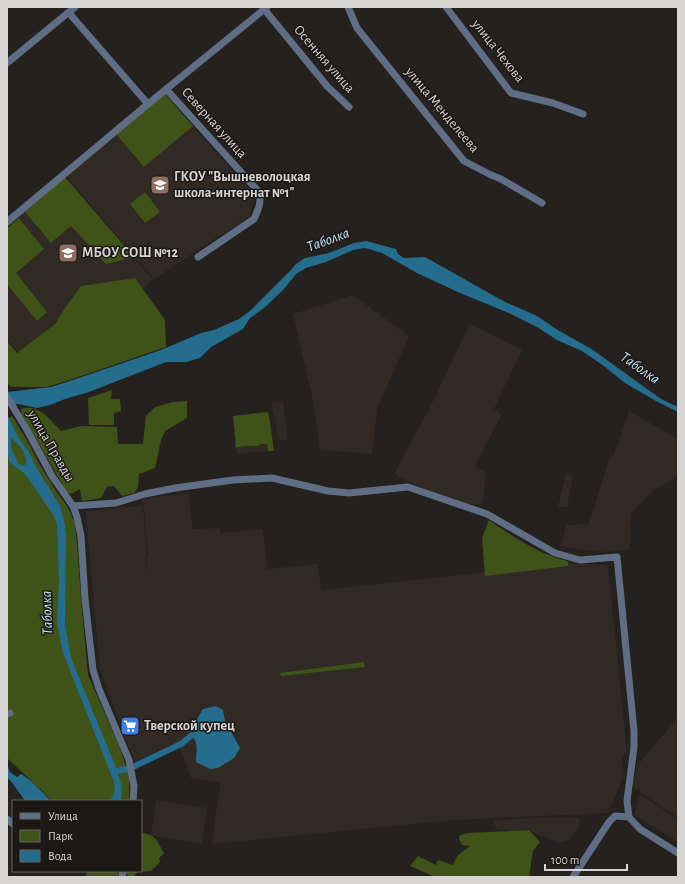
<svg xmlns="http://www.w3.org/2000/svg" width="685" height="884" font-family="'Alegreya Sans',sans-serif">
<rect width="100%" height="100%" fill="#24211f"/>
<path fill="#312923" d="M 165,95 L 255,195 L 250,216 L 154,279 L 66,176 Z
M 64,177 L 153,280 L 39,377 L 7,339 L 7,226 Z
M 353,295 L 409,336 L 377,409 L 372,454 L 320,450 L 313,401 L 293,314 Z
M 470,324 L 522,350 L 494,409 L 502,414 L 475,466 L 486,472 L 483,503 L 475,505 L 467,504 L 440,495 L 415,485 L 394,474 L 431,405 Z
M 283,401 L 288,440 L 279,441 L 271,403 Z
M 629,411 L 678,439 L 678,470 L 674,479 L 651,492 L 631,514 L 630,549 L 606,552 L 561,547 L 566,525 L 589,524 L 610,455 L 614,456 Z
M 260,444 L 267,444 L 268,451 L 237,454 L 236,448 L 244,446 L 259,446 Z
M 566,473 L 573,477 L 567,507 L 558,507 Z
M 189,493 L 193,529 L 220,528 L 220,533 L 263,529 L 267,569 L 318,564 L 321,590 L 571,563 L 608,565 L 627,752 L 622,757 L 624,775 L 608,813 L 454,820 L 212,844 L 220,783 L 191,778 L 178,742 L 135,762 L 126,741 L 100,669 L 85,511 L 143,506 L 147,556 L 145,557 L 147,576 L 146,557 L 148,557 L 143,498 Z
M 678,717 L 678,818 L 633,787 L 636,767 Z
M 640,794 L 678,819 L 678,842 L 634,815 Z
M 156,800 L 207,808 L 202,844 L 151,835 Z
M 531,818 L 579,818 L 579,826 L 569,840 L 560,843 L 536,834 L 529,829 L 496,830 L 494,820 Z"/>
<path fill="#3f5218" d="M 165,94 L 193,126 L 144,167 L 116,134 Z
M 65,177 L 134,257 L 106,264 L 71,226 L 51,243 L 25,212 Z
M 145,192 L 160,212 L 145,223 L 130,204 Z
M 19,218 L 44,249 L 16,273 L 47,312 L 37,321 L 7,284 L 7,228 Z
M 135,278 L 165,320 L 166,347 L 67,381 L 46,387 L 11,387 L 7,383 L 7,341 L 17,353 L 55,324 L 65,308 L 81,286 Z
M 112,390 L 111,399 L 120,399 L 121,411 L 114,413 L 114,425 L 89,425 L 88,398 Z
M 187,401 L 187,418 L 165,431 L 161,440 L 155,468 L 139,474 L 138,487 L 134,493 L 122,496 L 114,486 L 107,487 L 101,498 L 82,501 L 80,489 L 73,493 L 68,494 L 21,413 L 21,409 C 39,403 50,420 61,431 L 81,426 L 117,427 L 118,444 L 143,444 L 146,416 L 155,407 L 172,402 Z
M 268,412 L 270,422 L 274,451 L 268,451 L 267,444 L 260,444 L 259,446 L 244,446 L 236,448 L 233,416 Z
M 12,416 L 28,442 L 41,467 L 56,491 L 67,506 L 75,523 L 77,543 L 81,599 L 88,675 L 120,748 L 129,776 L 129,801 L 52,801 C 38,786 22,773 7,758 L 7,419 Z
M 489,520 C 510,535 542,556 568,561 L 568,566 L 485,576 L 482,538 Z
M 364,662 L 365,667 L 281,676 L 280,673 Z
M 529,830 L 540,842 L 533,851 L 529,877 L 435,877 L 410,866 L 418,856 L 436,865 L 438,860 L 453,865 L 457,856 L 470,846 L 462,845 L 459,839 L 460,835 L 468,833 Z
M 141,832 C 158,837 155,838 164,853 L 159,858 L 160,862 L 151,871 L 137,872 L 134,877 L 128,877 L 125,871 L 141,871 Z
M 87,871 L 108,871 L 119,873 L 118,877 L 85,877 Z"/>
<path fill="#256d8d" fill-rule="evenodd" d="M 366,241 L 396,249 L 398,254 L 404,258 L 425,257 L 505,302 L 537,316 L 556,329 L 593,350 L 661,399 L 678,407 L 678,412 L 656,401 L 625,383 L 604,366 L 582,351 L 557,340 L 537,327 L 511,314 L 460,293 L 417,273 L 382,253 L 365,248 L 353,250 L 326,262 L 306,268 L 296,274 L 284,289 L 264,308 L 250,318 L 243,329 L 211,347 L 200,358 L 186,362 L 166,362 L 89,392 L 65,399 L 50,405 L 37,408 L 18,404 L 7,406 L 7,392 L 51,387 L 67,382 L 161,350 L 201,333 L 214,330 L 239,319 L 250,311 L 290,271 L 296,264 L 305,258 L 329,253 L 354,243 Z
M 7,414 L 19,439 L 29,452 L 36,467 L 60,506 L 64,520 L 66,532 L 66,553 L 65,624 L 71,658 L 115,765 L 122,787 L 121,801 L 110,801 L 115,791 L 114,782 L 63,653 L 57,623 L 59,582 L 58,549 L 57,525 L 54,516 L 33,485 L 24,473 L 10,463 L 7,453 ZM 11,438 C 18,443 28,454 26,464 L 23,466 L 19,464 L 11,449 Z
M 216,706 L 223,710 L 225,721 L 240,748 L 234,758 L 218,768 L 210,769 L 196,762 C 196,751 199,746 192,735 L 196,730 L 197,719 L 203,709 Z
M 7,765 L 10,772 L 17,777 L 21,774 C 33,781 41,791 51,801 L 25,801 C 19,793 14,784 7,777 Z"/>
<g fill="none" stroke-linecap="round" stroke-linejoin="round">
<path stroke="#256d8d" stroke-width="6" d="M 135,766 L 181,744 L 192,735
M 117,771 L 126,769"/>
<path stroke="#5f6e84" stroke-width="7" d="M 348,7 L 357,28 L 464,161 L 491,175 L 501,179 L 542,203
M 446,7 L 511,93 L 553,103 L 583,114
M 264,9 L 327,86 L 349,107
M 69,13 L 148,104
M 7,63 L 75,7
M 166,89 L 259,192 C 262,202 258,210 254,219 L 198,257
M 7,222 L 148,104 L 267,7
M 7,397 L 27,430 L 52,476 L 73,506 L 77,517 L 81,536 L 85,599 L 93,670 L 99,689 L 129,760 L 134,786 L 133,801
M 73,506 L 116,503 L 145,494 L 175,488 L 233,480 L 272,478 L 328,491 L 349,493 L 408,487 L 487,514 L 555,553 L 580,560 L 617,557 L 634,731 L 634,747 L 627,801 L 629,817
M 7,714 L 10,713
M 629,817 L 640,829 L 678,853
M 7,819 L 13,824
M 122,877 L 123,871
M 573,877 L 609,822 L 615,816 L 629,817"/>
</g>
<defs>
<symbol id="school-square" viewBox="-11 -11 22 22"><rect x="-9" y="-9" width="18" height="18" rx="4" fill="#8d6e63" stroke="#1b1816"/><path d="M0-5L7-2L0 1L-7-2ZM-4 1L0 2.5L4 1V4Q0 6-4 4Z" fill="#fff"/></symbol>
<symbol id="supermarket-square" viewBox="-11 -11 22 22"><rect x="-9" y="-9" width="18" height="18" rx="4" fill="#3f7fe0" stroke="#1b1816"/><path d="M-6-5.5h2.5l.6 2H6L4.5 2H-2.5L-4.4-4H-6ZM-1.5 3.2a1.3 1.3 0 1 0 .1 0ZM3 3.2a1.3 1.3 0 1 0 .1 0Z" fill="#fff"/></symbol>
</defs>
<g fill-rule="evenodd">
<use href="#school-square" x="149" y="174" width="22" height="22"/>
<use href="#school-square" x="57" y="242" width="22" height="22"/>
<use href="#supermarket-square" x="119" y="715" width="22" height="22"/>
</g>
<g text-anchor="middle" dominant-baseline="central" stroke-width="3" stroke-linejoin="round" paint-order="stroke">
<g font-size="14" fill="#d7d5d4" stroke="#1b1816">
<text transform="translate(498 51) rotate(52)">улица Чехова</text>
<text transform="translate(324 59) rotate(49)">Осенняя улица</text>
<text transform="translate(442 110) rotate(50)">улица Менделеева</text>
<text transform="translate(214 123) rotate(48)">Северная улица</text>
<text transform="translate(51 446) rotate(60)">улица Правды</text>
</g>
<g font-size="14" font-weight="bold" fill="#d7d5d4" stroke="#1b1816" text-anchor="start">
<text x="174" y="177">ГКОУ "Вышневолоцкая<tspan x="174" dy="16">школа-интернат №1"</tspan></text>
<text x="82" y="253">МБОУ СОШ №12</text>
<text x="144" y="726">Тверской купец</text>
</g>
<g font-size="15" font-style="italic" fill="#c3e7fb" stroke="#1b1816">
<text transform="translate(328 240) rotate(-20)">Таболка</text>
<text transform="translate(640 368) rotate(35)">Таболка</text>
<text transform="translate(47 613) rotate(-92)">Таболка</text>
</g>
</g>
<rect width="685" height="884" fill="none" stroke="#d7d5d4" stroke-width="16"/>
<rect x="12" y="800" width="130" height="72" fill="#1b1816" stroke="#666462"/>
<rect x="20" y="813" width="20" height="6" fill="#5f6e84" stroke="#666462"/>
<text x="48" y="820" font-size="12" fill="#d7d5d4">Улица</text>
<rect x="20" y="830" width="20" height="12" fill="#3f5218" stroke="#666462"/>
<text x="48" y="840" font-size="12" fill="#d7d5d4">Парк</text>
<rect x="20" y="850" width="20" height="12" fill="#256d8d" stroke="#666462"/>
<text x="48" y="860" font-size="12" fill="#d7d5d4">Вода</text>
<path d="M545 864v6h82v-6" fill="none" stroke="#d7d5d4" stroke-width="2"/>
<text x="551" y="864" font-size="12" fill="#d7d5d4" stroke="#1b1816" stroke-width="3" paint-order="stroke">100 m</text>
</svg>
